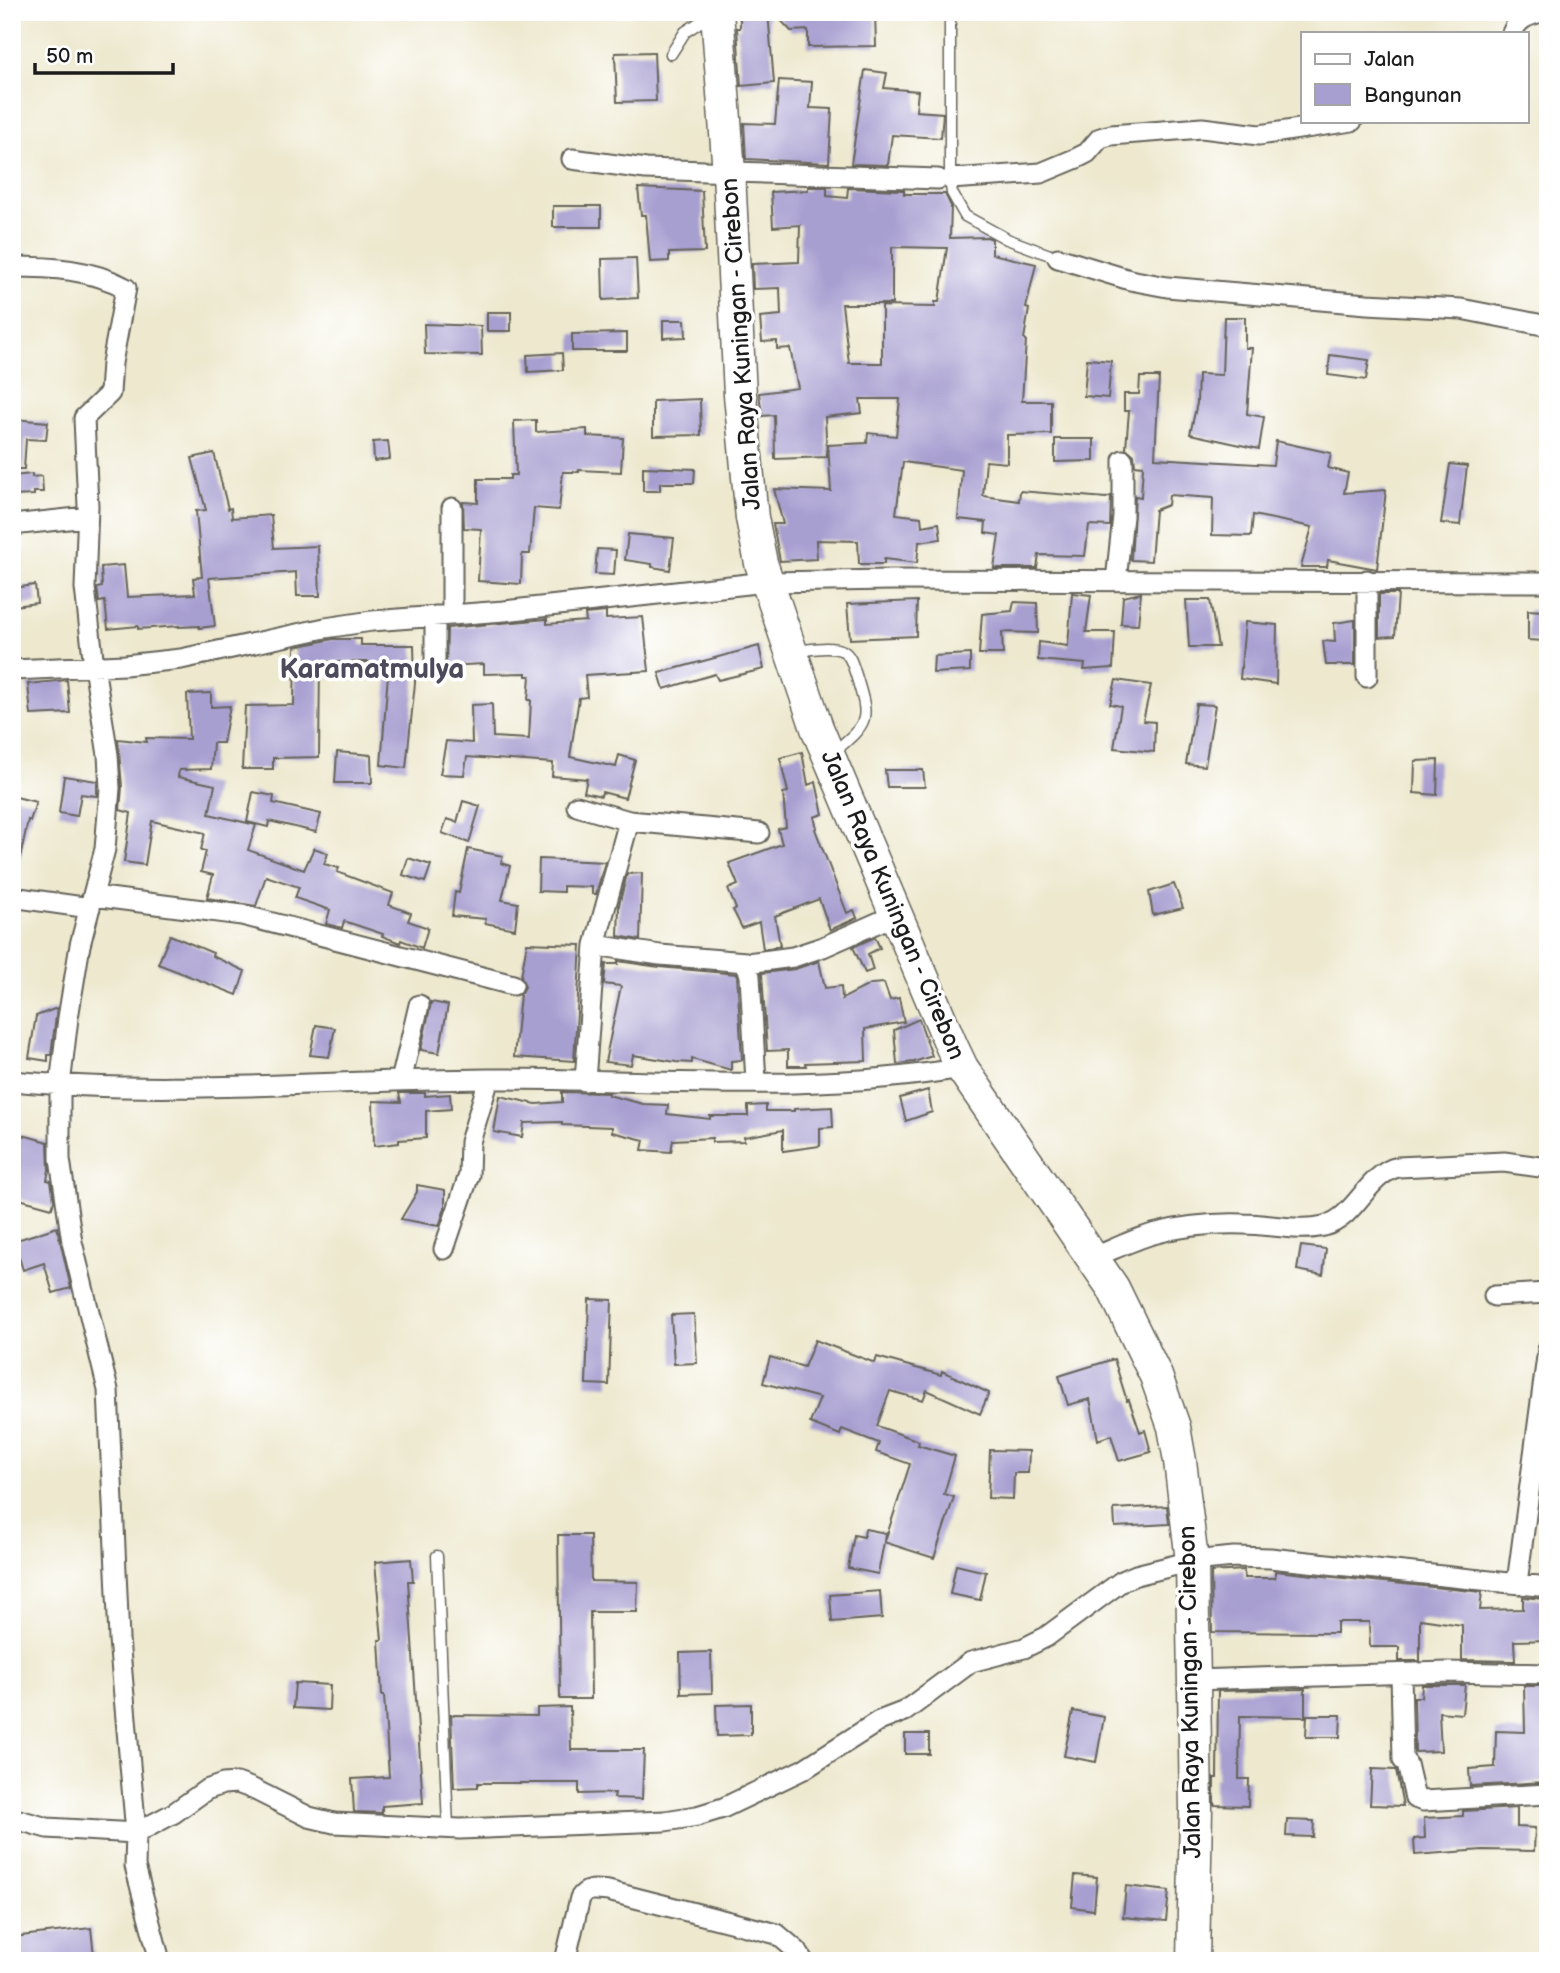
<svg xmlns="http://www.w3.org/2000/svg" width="1560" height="1973" font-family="'Balsamiq Sans',sans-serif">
<rect width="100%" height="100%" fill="#fff"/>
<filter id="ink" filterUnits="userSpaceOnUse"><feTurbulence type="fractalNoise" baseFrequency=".0143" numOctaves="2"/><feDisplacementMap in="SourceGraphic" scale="14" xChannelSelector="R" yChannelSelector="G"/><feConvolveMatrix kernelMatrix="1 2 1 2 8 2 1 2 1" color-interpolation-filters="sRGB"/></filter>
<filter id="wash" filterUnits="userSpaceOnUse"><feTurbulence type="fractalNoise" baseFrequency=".00686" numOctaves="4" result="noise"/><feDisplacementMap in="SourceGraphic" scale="28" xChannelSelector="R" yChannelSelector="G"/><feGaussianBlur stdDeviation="1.57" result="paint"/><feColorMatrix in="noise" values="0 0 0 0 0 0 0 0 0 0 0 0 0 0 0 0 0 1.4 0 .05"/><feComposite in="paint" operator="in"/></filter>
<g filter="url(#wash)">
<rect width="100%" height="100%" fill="#ede8ce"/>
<g id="blocks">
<path fill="#a79fd0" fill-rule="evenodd" d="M 740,12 L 768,12 L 774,83 L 741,86 L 737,28 L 740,28 Z
M 773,12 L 875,12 L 876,46 L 808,47 L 808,30 L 791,31 Z
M 654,52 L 656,101 L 617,102 L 615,53 Z
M 865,70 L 887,73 L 884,88 L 918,91 L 916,111 L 943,113 L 941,138 L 892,135 L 888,165 L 851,164 Z
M 779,80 L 812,82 L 810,108 L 832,109 L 829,163 L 746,159 L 744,123 L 775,124 Z
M 808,187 L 827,187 L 827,196 L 847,198 L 848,188 L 901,190 L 904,190 L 904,194 L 945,194 L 951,206 L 950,238 L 987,237 L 992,239 L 992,254 L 1036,264 L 1026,308 L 1029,309 L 1024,339 L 1026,340 L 1022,401 L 1051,401 L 1051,434 L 1007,435 L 1007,463 L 986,461 L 983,496 L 1019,501 L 1020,491 L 1106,498 L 1111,496 L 1110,526 L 1089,525 L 1085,556 L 1039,555 L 1037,568 L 994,568 L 999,535 L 985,533 L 986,522 L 958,519 L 962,470 L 903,462 L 896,514 L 921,517 L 922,526 L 939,523 L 941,539 L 919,542 L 917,563 L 884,559 L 884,564 L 859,564 L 858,541 L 816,540 L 817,559 L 780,561 L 773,524 L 783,524 L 774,489 L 831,491 L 828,445 L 867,443 L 868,433 L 896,436 L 900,399 L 860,399 L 862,413 L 825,417 L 827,457 L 775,459 L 774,415 L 762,416 L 759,393 L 798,388 L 790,348 L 777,349 L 777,341 L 762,342 L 760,317 L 781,315 L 780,288 L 753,289 L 752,264 L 799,262 L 800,225 L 773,227 L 771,192 L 808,190 ZM 892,247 L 947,248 L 939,302 L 935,302 L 935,307 L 882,306 L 882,363 L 849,363 L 842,304 L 892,304 Z
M 638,188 L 702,191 L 705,252 L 669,253 L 669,261 L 650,262 L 646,215 L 641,215 Z
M 553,206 L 601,206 L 601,227 L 553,227 Z
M 636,258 L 638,298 L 603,300 L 602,259 Z
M 487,312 L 511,312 L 511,331 L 487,331 Z
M 1224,317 L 1245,317 L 1245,348 L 1252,348 L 1247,414 L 1264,417 L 1259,449 L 1190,434 L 1197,403 L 1198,374 L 1222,375 Z
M 663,320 L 685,320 L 686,337 L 663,338 Z
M 424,324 L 481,326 L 482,355 L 425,354 Z
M 627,333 L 627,351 L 572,351 L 572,334 Z
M 562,353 L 563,370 L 528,372 L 527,355 Z
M 1330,355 L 1369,360 L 1366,380 L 1328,375 Z
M 1087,359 L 1111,361 L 1108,398 L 1084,396 Z
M 1140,377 L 1159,377 L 1155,458 L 1273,465 L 1276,441 L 1331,453 L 1328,468 L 1348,473 L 1344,493 L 1386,490 L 1377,569 L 1328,560 L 1327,567 L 1301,567 L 1312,527 L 1253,515 L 1251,536 L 1212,535 L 1213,498 L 1169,495 L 1168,505 L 1155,510 L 1151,561 L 1131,560 L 1135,496 L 1141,497 L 1143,466 L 1135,465 L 1134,455 L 1126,448 L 1129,411 L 1124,411 L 1124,394 L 1139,394 Z
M 700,399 L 701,435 L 653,436 L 653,401 Z
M 12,419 L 48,422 L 46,440 L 26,439 L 24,469 L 12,469 Z
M 536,420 L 536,432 L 587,429 L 587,436 L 623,438 L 621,472 L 579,470 L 579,472 L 563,472 L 559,510 L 534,508 L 530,554 L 522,554 L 521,584 L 478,581 L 481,529 L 464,528 L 463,502 L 478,503 L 478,479 L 510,479 L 510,475 L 516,475 L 514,421 Z
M 1055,439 L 1094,439 L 1094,461 L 1055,462 Z
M 388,441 L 390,459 L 374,461 L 373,442 Z
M 214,453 L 228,509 L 231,508 L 232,518 L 271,515 L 274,548 L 318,546 L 320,596 L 297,596 L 296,572 L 209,578 L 215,626 L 199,628 L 199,626 L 179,627 L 179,626 L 138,629 L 138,626 L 108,629 L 105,601 L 99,602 L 97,588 L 102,587 L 101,567 L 124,565 L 127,597 L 195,594 L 193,578 L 202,577 L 196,511 L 206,510 L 192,458 Z
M 1450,464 L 1467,466 L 1460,525 L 1441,523 Z
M 643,467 L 695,469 L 694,483 L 660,483 L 660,491 L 643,491 Z
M 32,474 L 32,477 L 42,476 L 43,492 L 34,492 L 34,495 L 12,496 L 12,476 Z
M 628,534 L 674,538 L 670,570 L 652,567 L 652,564 L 625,560 Z
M 597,549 L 616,550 L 614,575 L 595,574 Z
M 35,585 L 37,603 L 14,606 L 13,588 Z
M 1072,593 L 1091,595 L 1086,632 L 1115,632 L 1113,668 L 1084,670 L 1085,664 L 1038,660 L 1039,642 L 1068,646 Z
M 1141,593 L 1138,625 L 1121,624 L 1123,597 Z
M 1379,594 L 1398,594 L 1395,636 L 1379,637 Z
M 1186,600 L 1210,600 L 1218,647 L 1189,647 Z
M 917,601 L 916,636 L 850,639 L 847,604 Z
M 1014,602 L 1037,603 L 1038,633 L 1002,632 L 1003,654 L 979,654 L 982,614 L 1012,611 Z
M 1528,610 L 1543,611 L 1544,641 L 1528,640 Z
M 606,612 L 606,619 L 643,617 L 649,671 L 585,675 L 587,697 L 579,698 L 570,757 L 616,767 L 619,755 L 635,760 L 625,798 L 602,792 L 601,796 L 584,792 L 587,779 L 552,776 L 553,763 L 467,757 L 464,775 L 440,774 L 446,741 L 472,743 L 471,705 L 492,704 L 493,737 L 529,739 L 531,700 L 528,700 L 530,676 L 526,676 L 526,673 L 484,674 L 484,664 L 446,666 L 447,628 L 547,619 L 547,624 L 586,621 L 585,614 Z
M 1355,620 L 1355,665 L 1326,665 L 1323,641 L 1335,642 L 1334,623 Z
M 1245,622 L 1277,625 L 1276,684 L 1240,679 Z
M 333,639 L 361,639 L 361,645 L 414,645 L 415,683 L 406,768 L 381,765 L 388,674 L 369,675 L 369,662 L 320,662 L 319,757 L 273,758 L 273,769 L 242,769 L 245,706 L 294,705 L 295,647 Z
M 759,646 L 764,669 L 718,680 L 715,674 L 664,689 L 659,673 Z
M 970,654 L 970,671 L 933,673 L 934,656 Z
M 67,680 L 70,713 L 31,715 L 28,684 Z
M 1116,680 L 1151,685 L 1143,721 L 1155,722 L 1154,752 L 1114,748 L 1121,706 L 1110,704 Z
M 211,693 L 211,707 L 230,706 L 223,743 L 213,743 L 211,769 L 179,770 L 178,777 L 215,785 L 209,814 L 256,825 L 248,850 L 304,870 L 314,848 L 328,853 L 324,864 L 339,868 L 337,872 L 393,893 L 389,905 L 411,913 L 408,921 L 428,928 L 422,948 L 401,940 L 400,943 L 382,936 L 383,934 L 344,921 L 342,928 L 326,924 L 330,910 L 295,898 L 299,887 L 266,876 L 256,906 L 207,898 L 213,875 L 201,872 L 206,851 L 201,850 L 205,833 L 152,821 L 145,865 L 124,862 L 131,813 L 120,810 L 122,787 L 118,739 L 147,742 L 146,738 L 189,739 L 187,694 Z
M 1196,704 L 1215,705 L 1205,766 L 1186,764 Z
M 337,752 L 371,755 L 372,783 L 335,783 Z
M 802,752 L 808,785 L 816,782 L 823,814 L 814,817 L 817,828 L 815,829 L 847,913 L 854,910 L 857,918 L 830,930 L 819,899 L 775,916 L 780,946 L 763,949 L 759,922 L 742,928 L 733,910 L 736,909 L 728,889 L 738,885 L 729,863 L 782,844 L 778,829 L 786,827 L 783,793 L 788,792 L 780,758 Z
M 1438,760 L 1437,795 L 1414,793 L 1415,761 Z
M 885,770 L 923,770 L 925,787 L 887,787 Z
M 64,776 L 97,781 L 97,796 L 81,794 L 77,816 L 59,813 Z
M 253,792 L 274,796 L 273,803 L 321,814 L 316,832 L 269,821 L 268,827 L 247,822 Z
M 12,796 L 36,802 L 30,821 L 28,820 L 19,863 L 12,862 Z
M 463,801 L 480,806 L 469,843 L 442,833 L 447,819 L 457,822 Z
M 468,849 L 503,856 L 501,863 L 510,866 L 502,900 L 518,903 L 515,929 L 485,923 L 486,919 L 452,916 L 455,892 L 459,893 Z
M 408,858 L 431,865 L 425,882 L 403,875 Z
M 539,859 L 605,862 L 596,894 L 592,894 L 592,887 L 563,886 L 563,892 L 538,891 Z
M 642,873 L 640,940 L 618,936 L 619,905 L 627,874 Z
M 1174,884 L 1183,908 L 1153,915 L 1149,892 Z
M 170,935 L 213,953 L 212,956 L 245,971 L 237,995 L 158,964 Z
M 875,937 L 880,948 L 868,954 L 873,970 L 865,973 L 853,947 Z
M 527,943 L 581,945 L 574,1061 L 514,1057 L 520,995 L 525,987 L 521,976 Z
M 618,961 L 659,967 L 737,974 L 742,1060 L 731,1061 L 731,1070 L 692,1059 L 692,1063 L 676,1062 L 633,1055 L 631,1065 L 605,1062 L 621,986 L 604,984 L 606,964 L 618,964 Z
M 819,961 L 825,988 L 841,986 L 842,999 L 871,984 L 884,983 L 890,1000 L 899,998 L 904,1022 L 865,1029 L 866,1061 L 805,1063 L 806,1066 L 788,1066 L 788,1050 L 767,1051 L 762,973 L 795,969 Z
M 431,1002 L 448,1005 L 439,1053 L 421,1050 Z
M 57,1008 L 51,1055 L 48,1055 L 48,1061 L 29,1058 L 36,1016 Z
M 919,1019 L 932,1056 L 914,1062 L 897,1064 L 894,1030 Z
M 316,1025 L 335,1028 L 329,1057 L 310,1055 Z
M 928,1090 L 932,1112 L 906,1121 L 900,1098 Z
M 562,1092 L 609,1093 L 608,1095 L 643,1104 L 668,1105 L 667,1114 L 710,1119 L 710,1116 L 748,1116 L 748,1106 L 766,1105 L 766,1111 L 794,1111 L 794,1109 L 832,1107 L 833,1127 L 820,1128 L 820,1146 L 783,1151 L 783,1130 L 744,1137 L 744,1141 L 712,1142 L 712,1138 L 673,1140 L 671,1152 L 642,1150 L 644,1140 L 612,1132 L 612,1127 L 562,1125 L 562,1122 L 524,1123 L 522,1137 L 494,1132 L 500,1096 L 536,1104 L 562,1102 Z
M 399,1093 L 425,1093 L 425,1096 L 450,1094 L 451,1109 L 426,1111 L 426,1138 L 399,1140 L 399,1143 L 374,1146 L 373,1101 L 401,1102 Z
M 12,1132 L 48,1142 L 49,1170 L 47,1180 L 51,1181 L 54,1201 L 52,1208 L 12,1197 Z
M 417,1185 L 445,1190 L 445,1208 L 439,1226 L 401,1219 L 417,1192 Z
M 57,1227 L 71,1288 L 53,1293 L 44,1263 L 23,1270 L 14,1241 Z
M 1301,1246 L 1326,1249 L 1323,1275 L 1297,1270 Z
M 589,1299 L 612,1300 L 609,1385 L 586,1384 Z
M 694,1314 L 697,1363 L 674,1364 L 671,1315 Z
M 815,1340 L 875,1363 L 877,1357 L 941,1375 L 942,1371 L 989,1393 L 980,1414 L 927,1390 L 923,1400 L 890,1391 L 877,1426 L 919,1441 L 918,1445 L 955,1456 L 944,1494 L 954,1497 L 934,1558 L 884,1542 L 878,1574 L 848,1568 L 854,1535 L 864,1537 L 865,1529 L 886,1533 L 885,1541 L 910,1464 L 876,1452 L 879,1443 L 842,1429 L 840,1435 L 810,1423 L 820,1398 L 763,1383 L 770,1357 L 804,1367 Z
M 1114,1359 L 1127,1401 L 1129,1400 L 1140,1432 L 1145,1430 L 1151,1452 L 1119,1461 L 1111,1435 L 1098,1440 L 1090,1399 L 1068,1405 L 1059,1376 Z
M 990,1450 L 1029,1451 L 1028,1473 L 1014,1473 L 1013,1499 L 988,1498 Z
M 1167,1506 L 1169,1524 L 1115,1527 L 1114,1509 Z
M 558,1535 L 590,1535 L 591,1581 L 638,1582 L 637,1612 L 590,1612 L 591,1699 L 560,1699 Z
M 411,1559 L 413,1581 L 408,1581 L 423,1803 L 382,1806 L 382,1813 L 354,1812 L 352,1779 L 389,1777 L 384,1695 L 382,1695 L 379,1640 L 382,1640 L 375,1562 Z
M 956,1565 L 986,1572 L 980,1600 L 950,1594 Z
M 1244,1570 L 1244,1578 L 1275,1578 L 1275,1571 L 1482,1592 L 1480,1610 L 1523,1609 L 1523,1597 L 1544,1599 L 1547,1640 L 1514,1641 L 1515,1661 L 1462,1660 L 1462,1625 L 1420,1619 L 1420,1661 L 1399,1661 L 1399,1647 L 1370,1647 L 1369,1622 L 1337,1622 L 1337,1633 L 1212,1632 L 1211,1572 Z
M 880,1591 L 882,1618 L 832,1622 L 830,1595 Z
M 711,1652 L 712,1693 L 681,1694 L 680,1653 Z
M 295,1683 L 330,1685 L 329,1710 L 293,1708 Z
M 1422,1685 L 1465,1685 L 1462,1714 L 1439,1712 L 1441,1751 L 1415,1752 L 1414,1697 L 1421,1697 Z
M 1524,1686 L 1548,1686 L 1547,1782 L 1470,1786 L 1469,1769 L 1495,1767 L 1496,1731 L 1525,1732 Z
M 1305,1689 L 1305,1717 L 1240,1716 L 1239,1779 L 1249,1779 L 1248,1806 L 1214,1805 L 1214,1778 L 1217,1778 L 1218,1691 Z
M 751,1704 L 751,1735 L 717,1736 L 716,1705 Z
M 570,1707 L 571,1750 L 644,1750 L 642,1799 L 614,1798 L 615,1793 L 579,1794 L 579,1783 L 478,1783 L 478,1787 L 454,1788 L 451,1715 L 537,1716 L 537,1708 Z
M 1073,1711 L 1104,1717 L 1096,1762 L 1064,1756 Z
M 1307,1715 L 1341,1715 L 1340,1737 L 1306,1737 Z
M 905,1734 L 929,1734 L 929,1754 L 905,1754 Z
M 1372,1769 L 1396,1770 L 1403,1806 L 1370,1805 Z
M 1517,1808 L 1517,1827 L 1535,1828 L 1534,1851 L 1483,1850 L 1415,1855 L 1414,1839 L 1425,1838 L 1424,1818 L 1463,1816 L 1463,1811 Z
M 1287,1820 L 1314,1821 L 1313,1837 L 1286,1836 Z
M 1075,1875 L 1097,1877 L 1094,1910 L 1072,1907 Z
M 1126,1886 L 1169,1891 L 1166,1921 L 1123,1917 Z
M 91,1928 L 94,1956 L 55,1961 L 12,1961 L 12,1937 Z"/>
</g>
</g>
<g filter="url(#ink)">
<use href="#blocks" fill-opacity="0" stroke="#65635a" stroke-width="2"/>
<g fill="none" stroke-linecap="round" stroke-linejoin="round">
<defs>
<path id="service" d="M 950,12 L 950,179 L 952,193 L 965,216 L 1007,239 L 1058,258
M 671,54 L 685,32 L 712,14
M 794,651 C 809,650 830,645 843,651 C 851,655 853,667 856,675 C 870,721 870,721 833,753
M 437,1556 L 448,1828"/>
<path id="minor" d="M 1512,33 C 1518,19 1526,16 1541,12
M 572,159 L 646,169 L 938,179
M 950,179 L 1041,173 L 1077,158 L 1087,153 L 1100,138 L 1111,135 L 1202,128 L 1259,135 L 1352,121
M 1058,258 L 1130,280 L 1167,287 L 1367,304 L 1461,309 L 1548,326
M 12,267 C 51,267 91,269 126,288 L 112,363 L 110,393 L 84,418 L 88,506 L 85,588 L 94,666 L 108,755 L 110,788 L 105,849 L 80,945 L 68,1018 L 60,1085 L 60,1159 L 72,1242 L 108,1390 L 119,1639 L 136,1833 L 135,1866 L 160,1961
M 12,525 L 87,517
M 1367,580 L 1367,677
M 1116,581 L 1123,516 L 1123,460
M 452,615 L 452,508
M 435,616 L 435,660
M 12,670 L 125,665 L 181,659 L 325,628 L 372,621 L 504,611 L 766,582 L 892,580 L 1548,582
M 577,806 L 629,821 L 759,833
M 93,896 L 242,915 L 513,985
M 12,897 L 90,908
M 595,945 L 660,955 L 746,962 L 750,976 L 756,1082
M 747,963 L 793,957 L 823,947 L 895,915
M 12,1081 C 170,1096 329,1080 487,1079 C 645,1078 806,1095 962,1068
M 401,1081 L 419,1005
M 585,1081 L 595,945 L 629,821
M 444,1249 L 469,1175 L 470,1142 L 489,1079
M 1092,1258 C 1112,1250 1132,1240 1153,1234 C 1182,1226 1213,1223 1244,1224 C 1270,1224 1299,1232 1324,1226 C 1357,1217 1366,1175 1398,1167 L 1504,1162 L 1548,1168
M 1494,1296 L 1548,1293
M 1517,1583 L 1548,1349
M 1401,1674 L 1403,1760 L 1407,1764 L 1415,1798 L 1423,1801 L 1548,1794
M 1194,1680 L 1447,1672 L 1548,1674
M 12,1818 L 47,1828 L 136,1833 L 174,1813 L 206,1790 L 223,1784 L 237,1783 L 251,1788 L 309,1817 L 334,1823 L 460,1829 L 665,1821 L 697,1816 L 723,1808 L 804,1769 L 879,1721 L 905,1711 L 971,1662 L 1024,1648 L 1046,1637 L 1122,1581 L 1136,1575 L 1192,1561 L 1234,1557 L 1270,1558 L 1548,1587
M 565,1961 L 580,1898 C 587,1887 597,1890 608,1891 L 777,1934 L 797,1951 L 803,1961"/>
<path id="trunk" d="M 717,12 L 729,173 L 740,395 L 752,518 L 761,563 L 817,728 L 952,1047 L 962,1068 L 1113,1288 L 1156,1376 L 1174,1427 L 1180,1461 L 1192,1561 L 1196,1809 L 1193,1961"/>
</defs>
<use href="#service" stroke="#65635a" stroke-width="13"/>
<use href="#minor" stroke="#65635a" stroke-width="23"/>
<use href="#trunk" stroke="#65635a" stroke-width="35"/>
<use href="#service" stroke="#fff" stroke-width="10"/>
<use href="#minor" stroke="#fff" stroke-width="19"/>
<use href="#trunk" stroke="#fff" stroke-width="32"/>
</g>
</g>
<g text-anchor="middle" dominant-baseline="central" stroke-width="7" stroke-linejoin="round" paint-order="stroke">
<g font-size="24" fill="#1c1c1c" stroke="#fff">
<text transform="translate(741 344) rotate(-94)">Jalan Raya Kuningan - Cirebon</text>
<text transform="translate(893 905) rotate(67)">Jalan Raya Kuningan - Cirebon</text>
<text transform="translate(1190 1692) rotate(-91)">Jalan Raya Kuningan - Cirebon</text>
</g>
<g font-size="28" font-weight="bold" fill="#4d4a5b" stroke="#fff">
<text x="372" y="669">Karamatmulya</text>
</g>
</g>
<rect width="1560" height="1973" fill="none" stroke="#fff" stroke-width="42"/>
<rect x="1301" y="32" width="228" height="91" fill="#ffffff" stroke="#a4a4a4" stroke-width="2"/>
<rect x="1315" y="54" width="35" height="10" fill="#ffffff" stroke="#a4a4a4" stroke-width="2"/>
<text x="1364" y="66" font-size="21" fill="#1c1c1c">Jalan</text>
<rect x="1315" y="84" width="35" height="21" fill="#a79fd0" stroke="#a4a4a4" stroke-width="2"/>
<text x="1364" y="102" font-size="21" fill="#1c1c1c">Bangunan</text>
<path d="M35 63v10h138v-10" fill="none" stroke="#1c1c1c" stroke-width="3.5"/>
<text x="46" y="63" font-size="21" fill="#1c1c1c" stroke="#ffffff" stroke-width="5" paint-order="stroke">50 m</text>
</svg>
